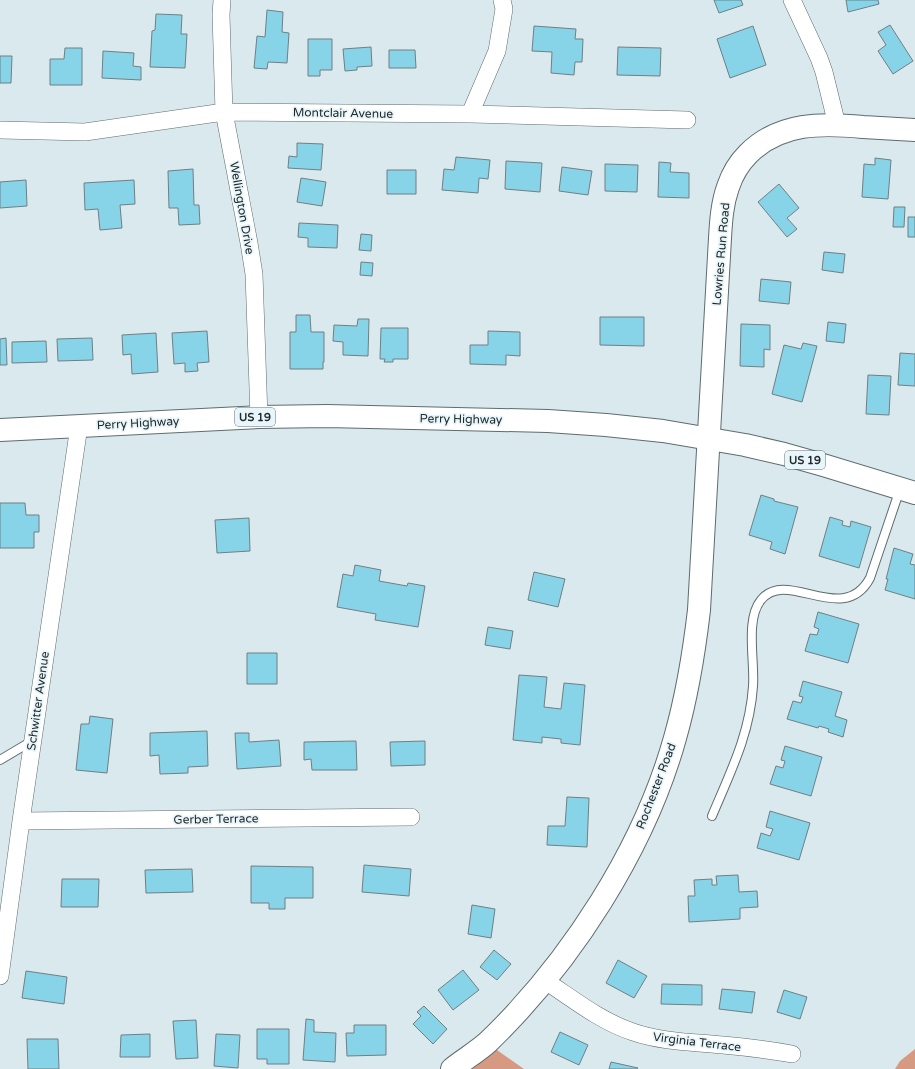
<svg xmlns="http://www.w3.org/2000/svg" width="915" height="1069" font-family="'Varela Round',sans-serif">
<rect width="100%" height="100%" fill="#d9e9ed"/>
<path fill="#d69981" d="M 487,1043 L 524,1069 L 452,1069 Z
M 915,1049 L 915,1069 L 895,1069 L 900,1061 Z"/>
<path fill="#87d4e8" stroke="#717f83" d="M 714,0 L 741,0 L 743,5 L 719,13 Z
M 846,0 L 878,0 L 879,4 L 848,12 Z
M 267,10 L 283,12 L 282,32 L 289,33 L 287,63 L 268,62 L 267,69 L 254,68 L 257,36 L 265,37 Z
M 156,14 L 182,15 L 181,34 L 187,34 L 185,68 L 150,67 L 152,31 L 155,30 Z
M 890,25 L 913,61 L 893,74 L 878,51 L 886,45 L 878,32 Z
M 534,26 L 576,29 L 575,39 L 583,39 L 582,62 L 575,62 L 574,75 L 551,73 L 552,52 L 532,51 Z
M 753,26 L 766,65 L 730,78 L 717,39 Z
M 308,39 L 332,39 L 332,70 L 320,70 L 320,76 L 308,76 Z
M 371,47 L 372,66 L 357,67 L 357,70 L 345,71 L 343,49 Z
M 618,47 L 661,48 L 660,76 L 617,75 Z
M 65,48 L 82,48 L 82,85 L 50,85 L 50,59 L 64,59 Z
M 389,50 L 415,50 L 416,68 L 389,68 Z
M 103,51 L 134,53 L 133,66 L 141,67 L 141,80 L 102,78 Z
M 0,56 L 12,56 L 11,83 L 0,83 Z
M 297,143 L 323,144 L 321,170 L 288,168 L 289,156 L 297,157 Z
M 456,157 L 490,160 L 488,179 L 479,178 L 478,193 L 442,190 L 444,169 L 454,170 Z
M 875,158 L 891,160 L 888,199 L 862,197 L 864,164 L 875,165 Z
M 506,161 L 542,163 L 540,192 L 505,189 Z
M 659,162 L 671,163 L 670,172 L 689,173 L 689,198 L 658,197 Z
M 605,164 L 638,165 L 637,192 L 605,191 Z
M 562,167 L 592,171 L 588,195 L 559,191 Z
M 193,169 L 194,205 L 199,205 L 200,224 L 179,225 L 178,208 L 169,208 L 168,171 Z
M 387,170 L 416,170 L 416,194 L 387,194 Z
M 301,178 L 326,182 L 322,206 L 297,202 Z
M 26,180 L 27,206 L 0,208 L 0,182 Z
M 134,180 L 135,204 L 120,205 L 122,228 L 100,230 L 98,209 L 85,210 L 84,183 Z
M 779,184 L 799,208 L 787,218 L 797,229 L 787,237 L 758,202 Z
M 894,207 L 905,207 L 904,227 L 893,227 Z
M 908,217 L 915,217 L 915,237 L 908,237 Z
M 299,223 L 338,225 L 337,248 L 308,247 L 308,238 L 298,237 Z
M 361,234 L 372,235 L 371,251 L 359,250 Z
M 824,252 L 845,254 L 843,273 L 822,270 Z
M 361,262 L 373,263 L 372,276 L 360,275 Z
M 761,279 L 791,282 L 789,304 L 759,301 Z
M 296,315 L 310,315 L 311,332 L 324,332 L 324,362 L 323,362 L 323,369 L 290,369 L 290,332 L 296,332 Z
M 600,317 L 644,317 L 644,346 L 600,345 Z
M 358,319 L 369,319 L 368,356 L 343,355 L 343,342 L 333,341 L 334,325 L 357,326 Z
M 828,322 L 846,324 L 844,343 L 826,341 Z
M 741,324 L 770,325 L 770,350 L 764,349 L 764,367 L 740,366 Z
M 381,328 L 408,328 L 408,359 L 393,359 L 393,362 L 384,362 L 385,359 L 380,359 Z
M 207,331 L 209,362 L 197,363 L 198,371 L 185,372 L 185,363 L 174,364 L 172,333 Z
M 488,331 L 520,332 L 520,356 L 506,355 L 506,365 L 470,364 L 470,345 L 488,345 Z
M 156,333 L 158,372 L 132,374 L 131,354 L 123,355 L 122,335 Z
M 6,338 L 7,365 L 0,365 L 0,339 Z
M 92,338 L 93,360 L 58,361 L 57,339 Z
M 46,341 L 47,362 L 12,363 L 12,342 Z
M 803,343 L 817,346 L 802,402 L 772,394 L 784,345 L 801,349 Z
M 900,353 L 915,354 L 915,386 L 898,385 Z
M 868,375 L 891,376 L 889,415 L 866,414 Z
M 761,495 L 774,499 L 774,501 L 798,507 L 785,554 L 770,549 L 772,542 L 749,535 Z
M 0,503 L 25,503 L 26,515 L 39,515 L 39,532 L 34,532 L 34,548 L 0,548 Z
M 830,517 L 843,521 L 842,525 L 850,527 L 851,521 L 871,527 L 859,568 L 819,556 Z
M 249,518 L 250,551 L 217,553 L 215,520 Z
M 894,548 L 913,554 L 910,564 L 915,565 L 915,599 L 885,590 L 888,579 L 886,579 Z
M 355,565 L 381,570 L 379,581 L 407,586 L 408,583 L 425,586 L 418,627 L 375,620 L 376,614 L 337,607 L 343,574 L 353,576 Z
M 534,572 L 565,579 L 558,607 L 528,600 Z
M 818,612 L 859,624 L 848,663 L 805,651 L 810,634 L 817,635 L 819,629 L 814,627 Z
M 488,627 L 513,631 L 510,649 L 485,645 Z
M 247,653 L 277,653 L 277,684 L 247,684 Z
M 519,675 L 547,677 L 544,707 L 561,709 L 564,683 L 585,685 L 580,745 L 561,743 L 561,739 L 542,737 L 542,743 L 513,740 Z
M 803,681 L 842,692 L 835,716 L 847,720 L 843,737 L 828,732 L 829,729 L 819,726 L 818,728 L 787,719 L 793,701 L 801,703 L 803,697 L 799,696 Z
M 90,716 L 113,719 L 107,773 L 76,770 L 81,724 L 89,724 Z
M 207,731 L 208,766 L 188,767 L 188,773 L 160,774 L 159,755 L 150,756 L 150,733 Z
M 235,733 L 249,733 L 249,742 L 279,740 L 281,766 L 237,769 Z
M 356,741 L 357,770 L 312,770 L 311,759 L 304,760 L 304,742 Z
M 425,741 L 425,765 L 391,766 L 390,742 Z
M 785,746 L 822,757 L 811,796 L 770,784 L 776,766 L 783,768 L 785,761 L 781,760 Z
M 567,797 L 589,798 L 587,847 L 547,845 L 548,826 L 565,826 Z
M 770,811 L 810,823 L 799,860 L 757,848 L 761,833 L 770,836 L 773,829 L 766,827 Z
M 364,865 L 411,869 L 409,896 L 362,892 Z
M 251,866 L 313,867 L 313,898 L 285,898 L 285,909 L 269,909 L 269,903 L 251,903 Z
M 192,869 L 193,892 L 146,893 L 145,870 Z
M 738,875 L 739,892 L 757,891 L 758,907 L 740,908 L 740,919 L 689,922 L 688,896 L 695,896 L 694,880 L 712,879 L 712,885 L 717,885 L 716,876 Z
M 62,879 L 99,879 L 98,907 L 61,907 Z
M 472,905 L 495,909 L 491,938 L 468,934 Z
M 494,950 L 511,964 L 497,980 L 480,967 Z
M 618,960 L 647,976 L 634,998 L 606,983 Z
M 463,970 L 479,990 L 453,1010 L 438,990 Z
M 26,971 L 67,977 L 64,1004 L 22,998 Z
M 662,984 L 702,985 L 702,1005 L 661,1004 Z
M 722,989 L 755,992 L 752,1013 L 719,1009 Z
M 784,990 L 807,997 L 800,1019 L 777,1012 Z
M 424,1006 L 447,1029 L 433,1044 L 413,1024 L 421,1016 L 417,1012 Z
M 306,1019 L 314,1020 L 314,1032 L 336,1033 L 335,1062 L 303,1060 Z
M 196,1020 L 198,1058 L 176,1059 L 173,1021 Z
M 354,1025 L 386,1025 L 386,1055 L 347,1056 L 346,1033 L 354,1033 Z
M 257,1029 L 289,1029 L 289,1064 L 267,1064 L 267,1059 L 257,1059 Z
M 560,1032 L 588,1045 L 579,1065 L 551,1052 Z
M 150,1034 L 150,1057 L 120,1057 L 121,1035 Z
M 216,1034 L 240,1035 L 238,1068 L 214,1066 Z
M 27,1039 L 58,1039 L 59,1069 L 28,1069 Z
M 611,1062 L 638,1068 L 637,1069 L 609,1069 Z"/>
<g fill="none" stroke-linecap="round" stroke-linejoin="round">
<defs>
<path id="lane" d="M 0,760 L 32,741
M 712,816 C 730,773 750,734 753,686 C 755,662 745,619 761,600 C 787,567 843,628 870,578 L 900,489"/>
<path id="street" d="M 222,0 L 221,15 L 224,112 L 249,243 L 254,274 L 259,417
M 792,0 L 819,58 L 824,72 L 837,125
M 470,114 L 497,51 L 504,9 L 502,0
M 0,130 L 85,132 L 224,112 L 470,114 L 687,120
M 21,821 L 411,817
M 0,976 L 21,821 L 79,426
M 544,980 C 573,999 600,1021 633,1032 C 662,1042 693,1042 723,1045 C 746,1047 769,1050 792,1054"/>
<path id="secondary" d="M 452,1069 C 463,1060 477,1052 488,1042 C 571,962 644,849 675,738 C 687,696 694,653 699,610 L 720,238 C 721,221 722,204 728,187 C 732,175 739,163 748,154 C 780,122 822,123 863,127 C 880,128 898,129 915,130"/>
<path id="primary" d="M 0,430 L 259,417 L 327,416 L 548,421 L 606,425 L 663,431 L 745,445 L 784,454 L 823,465 L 915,493"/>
</defs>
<use href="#lane" stroke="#5e6c70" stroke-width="10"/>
<use href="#street" stroke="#5e6c70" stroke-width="18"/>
<use href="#secondary" stroke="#5e6c70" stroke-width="24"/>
<use href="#primary" stroke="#5e6c70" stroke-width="24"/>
<use href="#lane" stroke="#fff" stroke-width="8"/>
<use href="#street" stroke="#fff" stroke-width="17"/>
<use href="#secondary" stroke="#fff" stroke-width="22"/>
<use href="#primary" stroke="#fff" stroke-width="22"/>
</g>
<g text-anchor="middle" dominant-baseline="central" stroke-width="3.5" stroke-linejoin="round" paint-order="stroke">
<g fill="#e7f6fb" stroke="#5e676a" stroke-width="1">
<rect x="235" y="408" width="40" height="18" rx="3"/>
<rect x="785" y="451" width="40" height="18" rx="3"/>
</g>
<g font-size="11" font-weight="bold" fill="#242a2c">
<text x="255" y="417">US 19</text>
<text x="805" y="460">US 19</text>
</g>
<g font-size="12" fill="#242a2c" stroke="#e7f6fb">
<text transform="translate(343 113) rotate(1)">Montclair Avenue</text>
<text transform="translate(242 208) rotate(80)">Wellington Drive</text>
<text transform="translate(721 254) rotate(-85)">Lowries Run Road</text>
<text transform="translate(461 419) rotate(1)">Perry Highway</text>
<text transform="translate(138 423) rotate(-3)">Perry Highway</text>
<text transform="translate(38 701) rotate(-82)">Schwitter Avenue</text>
<text transform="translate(656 786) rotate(-69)">Rochester Road</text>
<text transform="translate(216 819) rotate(-1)">Gerber Terrace</text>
<text transform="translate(697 1042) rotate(7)">Virginia Terrace</text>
</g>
</g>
</svg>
